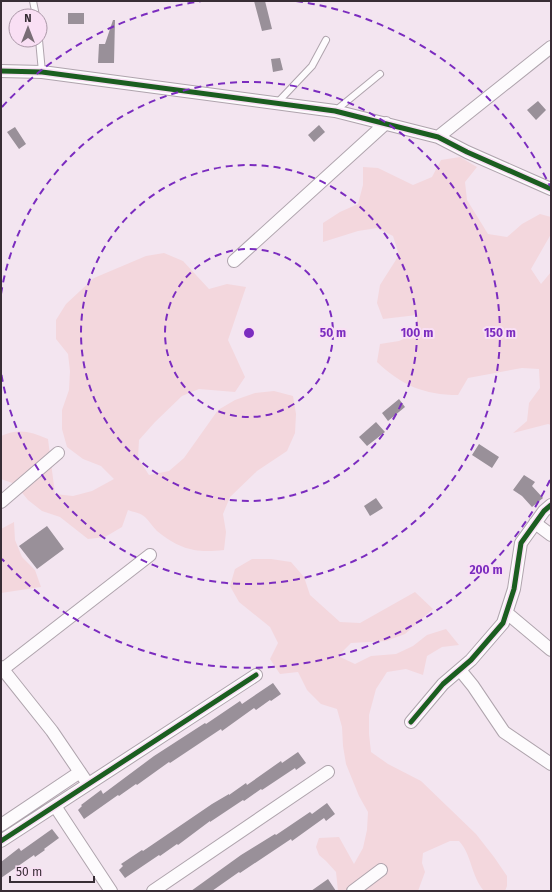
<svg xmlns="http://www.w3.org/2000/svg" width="552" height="892" font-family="'Fira Sans',sans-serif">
<rect width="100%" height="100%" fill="#f3e5f0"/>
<path fill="#f3d7dd" d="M 460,157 L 477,167 L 465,182 L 467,200 L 488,234 L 507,237 L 522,224 L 540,214 L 551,217 L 551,234 L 531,269 L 541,284 L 551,272 L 551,425 L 548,424 L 513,433 L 527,421 L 529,403 L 540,388 L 539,369 L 522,368 L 468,378 L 458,395 C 424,395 401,385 377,362 L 380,344 L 399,341 L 417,333 L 417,315 L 383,319 L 377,303 L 380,285 L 399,255 L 393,236 L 377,228 L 358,231 L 323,242 L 323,223 L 340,212 L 358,204 L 363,185 L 363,167 L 378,168 L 413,185 L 432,177 L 441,160 Z
M 164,253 L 183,261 L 209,289 L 227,284 L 246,287 L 228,340 L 245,377 L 235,392 L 199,389 L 182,396 L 155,422 L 139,440 L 138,458 L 149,475 L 169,471 L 184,458 L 218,410 L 235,400 L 255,393 L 274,391 L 293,396 L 296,414 L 295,433 L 287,451 L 257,471 L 230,497 L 223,514 L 226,532 L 224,550 C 195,553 181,550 157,531 C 153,527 149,521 145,517 C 141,513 133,512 128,510 L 122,527 L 105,537 L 88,539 L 60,517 L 42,511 L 28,500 L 15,484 L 1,479 L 1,436 C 19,428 31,432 48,439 L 55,494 L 73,496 L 92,491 L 114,479 L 101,466 L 83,459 L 67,447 L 62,429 L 62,410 L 69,390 L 70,371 L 68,354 L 56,339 L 56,320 L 66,304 L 94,278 L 146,256 Z
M 14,522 L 15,540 L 22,557 L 35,570 L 41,587 L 1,593 L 1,529 Z
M 252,559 L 271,559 L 291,562 L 304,577 L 310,595 L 340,622 L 360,623 L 415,592 L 433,609 L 405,634 L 386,641 L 351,643 L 338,656 L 355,664 L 371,656 L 396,654 L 413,646 L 427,635 L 446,629 L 459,645 L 442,647 L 427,656 L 423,675 L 406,669 L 387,672 L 376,689 L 369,715 L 369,734 L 371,752 L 388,764 L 421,781 L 476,834 L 494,857 L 507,876 L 507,886 L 505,891 L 484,891 C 471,876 472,855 459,841 L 450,841 L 423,853 L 422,863 L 425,872 L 418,891 L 338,891 L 336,872 L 326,861 L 319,855 L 316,847 L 319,838 L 339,837 L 354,864 L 363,848 L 367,830 L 368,812 L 359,796 L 346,764 L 343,746 L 342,727 L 337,709 L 321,704 L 307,690 L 298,672 L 280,674 L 270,659 L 278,643 L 270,627 L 239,602 L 230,586 L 235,569 Z"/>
<path fill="#999099" d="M 254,1 L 265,1 L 272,29 L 262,31 Z
M 68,13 L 84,13 L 84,24 L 68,24 Z
M 113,20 L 115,20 L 114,63 L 98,63 L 99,44 L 105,44 Z
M 280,58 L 283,70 L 273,72 L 271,59 Z
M 538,101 L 546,110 L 536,120 L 527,110 Z
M 319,125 L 325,132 L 314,142 L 308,135 Z
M 15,127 L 26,144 L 19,149 L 7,132 Z
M 399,399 L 405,407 L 388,421 L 382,413 Z
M 376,422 L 385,432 L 367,446 L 359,437 Z
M 479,444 L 499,457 L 492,468 L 472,455 Z
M 524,475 L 535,482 L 532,486 L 543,498 L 532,507 L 522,496 L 513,490 Z
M 376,498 L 383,508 L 370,516 L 364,506 Z
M 47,526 L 64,549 L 37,569 L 19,546 Z
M 273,683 L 281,694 L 271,701 L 270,700 L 256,710 L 254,708 L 222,731 L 221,729 L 170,763 L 169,762 L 137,785 L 136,784 L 119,796 L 118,795 L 84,819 L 78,810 L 82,806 L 81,805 L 101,790 L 103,794 L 154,756 L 205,723 L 206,724 L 240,701 L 242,704 Z
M 298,752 L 306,763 L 296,770 L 295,768 L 262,790 L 261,789 L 244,801 L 243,800 L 210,822 L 210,821 L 178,845 L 177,844 L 160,856 L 159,855 L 125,878 L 119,870 L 123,866 L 121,864 L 142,850 L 143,851 L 212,804 L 229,794 L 229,795 L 246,783 L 247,785 L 281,761 L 282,763 Z
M 327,803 L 335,814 L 326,821 L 324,818 L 292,841 L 291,839 L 240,873 L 239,872 L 212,891 L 191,891 L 241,855 L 275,834 L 276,835 L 310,812 L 312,814 Z
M 52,829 L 59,838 L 44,849 L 45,850 L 35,857 L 34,855 L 1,878 L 1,862 L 19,848 L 21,851 Z
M 328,879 L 336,891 L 311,891 Z"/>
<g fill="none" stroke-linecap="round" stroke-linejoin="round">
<defs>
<path id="service" d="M 33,1 L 36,16
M 39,40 L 42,72
M 277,103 L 312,66 L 326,40
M 335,111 L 380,74"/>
<path id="minor" d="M 1,71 L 42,72 L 335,111 L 438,137 L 467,152 L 551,189
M 438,137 L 551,47
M 234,261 L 386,123
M 1,502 L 58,453
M 535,523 L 551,535
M 507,613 L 551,650
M 1,667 L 52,731 L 88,784
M 3,669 L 150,555
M 460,670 L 473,686 L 504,732 L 551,764
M 411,722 L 443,684 L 471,660 L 503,623 L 514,589 L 521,543 L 544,511 L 551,505
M 55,806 L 111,891
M 1,825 L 80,772
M 1,841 L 256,675
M 153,891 L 328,772
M 353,891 L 381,870"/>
</defs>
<use href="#service" stroke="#afa4ad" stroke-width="8"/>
<use href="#minor" stroke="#afa4ad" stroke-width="14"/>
<use href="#service" stroke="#fdfbfd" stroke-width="6"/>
<use href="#minor" stroke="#fdfbfd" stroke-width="12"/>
<defs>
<path id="cycleway" d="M 1,71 L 42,72 L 335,111 L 438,137 L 467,152 L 551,189
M 411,722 L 443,684 L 471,660 L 503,623 L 514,589 L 521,543 L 544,511 L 551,505
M 1,841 L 256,675"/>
</defs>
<use href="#cycleway" stroke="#f9dff4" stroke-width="8"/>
<use href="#cycleway" stroke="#1b5e20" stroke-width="5"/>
</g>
<g fill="none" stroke="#7b2cbf" stroke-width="2" stroke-dasharray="7 5">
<circle cx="249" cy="333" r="84"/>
<circle cx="249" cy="333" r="168"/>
<path d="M1 294A251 251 0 1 1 1 372"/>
<path d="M550 480A335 335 0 0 1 2 559M2 107A335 335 0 0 1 202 1M296 1A335 335 0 0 1 550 186"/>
</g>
<circle cx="249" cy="333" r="6" fill="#7b2cbf" stroke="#f9dff4" stroke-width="2"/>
<g font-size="12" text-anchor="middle" font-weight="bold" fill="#7b2cbf" stroke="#f9dff4" stroke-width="4" stroke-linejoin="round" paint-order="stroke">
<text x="333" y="337">50 m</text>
<text x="417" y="337">100 m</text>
<text x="500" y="337">150 m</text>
<text x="486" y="574">200 m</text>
</g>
<rect width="552" height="892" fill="none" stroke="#372d35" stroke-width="4"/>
<g transform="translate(28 28)"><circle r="19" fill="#f9dff4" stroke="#ab98a8"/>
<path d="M0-3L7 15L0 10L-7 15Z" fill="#796d76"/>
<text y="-6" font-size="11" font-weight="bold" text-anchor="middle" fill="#372d35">N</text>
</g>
<path d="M10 876v6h84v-6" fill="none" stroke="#372d35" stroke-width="2"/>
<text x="16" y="876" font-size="12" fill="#372d35" stroke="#f9dff4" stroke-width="3" paint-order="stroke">50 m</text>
</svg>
